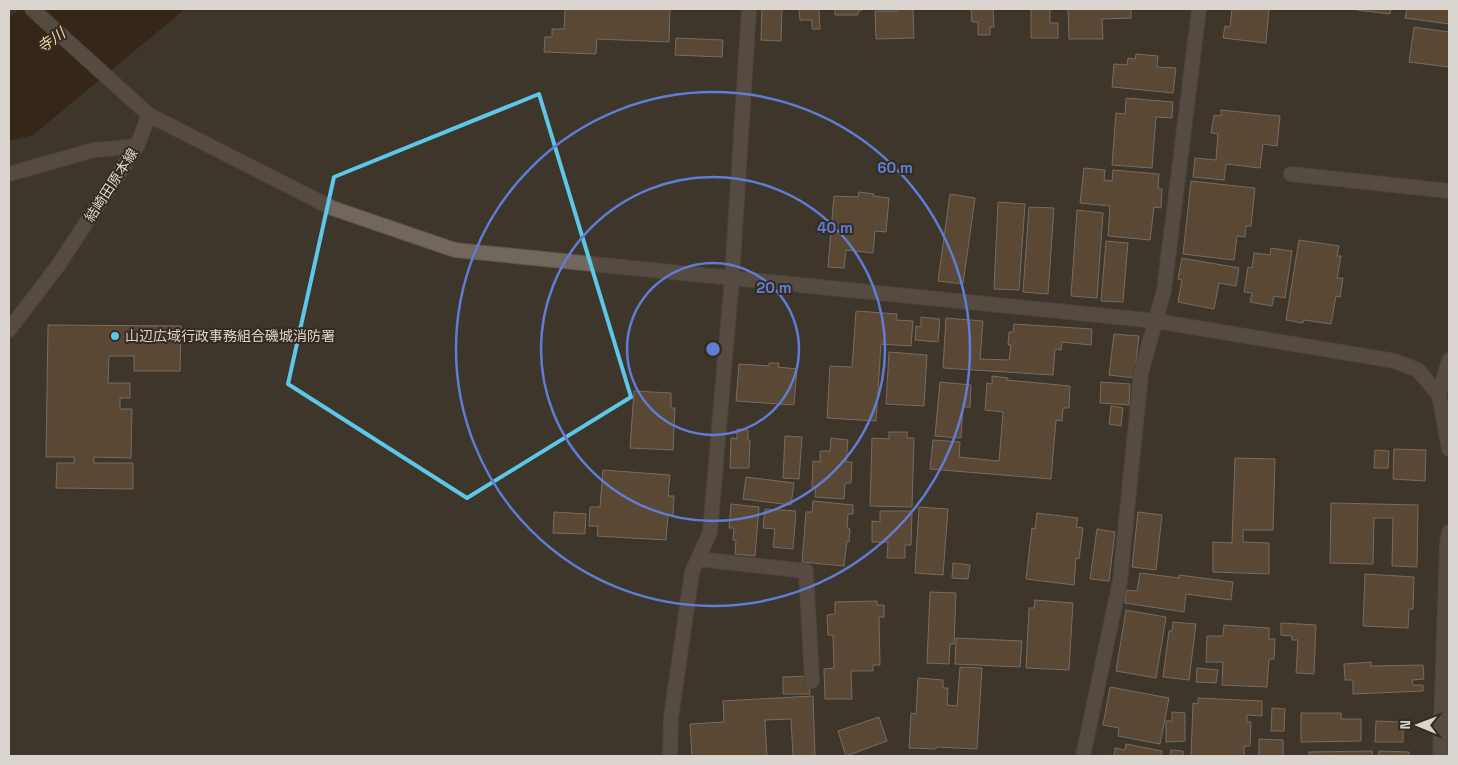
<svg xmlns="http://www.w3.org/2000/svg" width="1458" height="765" font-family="'Space Grotesk','Noto Sans JP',sans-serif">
<rect width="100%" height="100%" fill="#3e352b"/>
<path fill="#2a1600" d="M 20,9 L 185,9 L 33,135 L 9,141 L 9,17 Z"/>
<path fill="#7f603e" stroke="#b9ada1" d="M 565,9 L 670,9 L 669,42 L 597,39 L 596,54 L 544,52 L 545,37 L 552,37 L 552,29 L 564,29 Z
M 762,9 L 782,9 L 781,41 L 761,40 Z
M 799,9 L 819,9 L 820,29 L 812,29 L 812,20 L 800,20 Z
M 835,9 L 861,9 L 861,11 L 858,11 L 858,15 L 835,15 Z
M 896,9 L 913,9 L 914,38 L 876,39 L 875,11 L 897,11 Z
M 971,9 L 993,9 L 994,27 L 990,27 L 990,35 L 978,35 L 978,22 L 972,22 Z
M 1031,9 L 1050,9 L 1050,23 L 1058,23 L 1058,38 L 1031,38 Z
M 1068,9 L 1131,9 L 1131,18 L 1102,19 L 1103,39 L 1069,39 Z
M 1232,9 L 1269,9 L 1266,43 L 1223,38 L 1225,26 L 1230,27 Z
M 1357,9 L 1391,9 L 1390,14 L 1357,10 Z
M 1407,9 L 1449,9 L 1449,24 L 1405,18 Z
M 1414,27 L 1449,32 L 1449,67 L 1409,62 Z
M 676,38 L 723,40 L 722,57 L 675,55 Z
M 1136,54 L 1158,56 L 1157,67 L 1176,68 L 1173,93 L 1112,87 L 1114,64 L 1127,65 L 1128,58 L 1135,59 Z
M 1126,98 L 1173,102 L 1172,118 L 1156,117 L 1152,168 L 1112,165 L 1116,113 L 1125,114 Z
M 1221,110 L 1280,116 L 1277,146 L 1263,144 L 1260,168 L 1226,164 L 1224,180 L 1193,177 L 1195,158 L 1216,160 L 1218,134 L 1211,133 L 1214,115 L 1221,116 Z
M 1084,168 L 1105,170 L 1104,180 L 1112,181 L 1113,170 L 1159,174 L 1158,188 L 1162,189 L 1161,208 L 1154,207 L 1150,240 L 1108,236 L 1110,206 L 1080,203 Z
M 1191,181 L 1255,188 L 1251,226 L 1246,226 L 1245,237 L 1237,236 L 1234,260 L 1183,254 Z
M 859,192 L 874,194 L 873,196 L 889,198 L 886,232 L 875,231 L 873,253 L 846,250 L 844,268 L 828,267 L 834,196 L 858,197 Z
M 950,194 L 975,198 L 963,284 L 938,281 Z
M 998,202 L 1025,204 L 1019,290 L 994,289 Z
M 1029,207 L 1054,208 L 1048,294 L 1023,292 Z
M 1077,210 L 1103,213 L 1097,298 L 1071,296 Z
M 1299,240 L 1339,246 L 1337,256 L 1341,256 L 1337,278 L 1343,278 L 1340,297 L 1336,296 L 1331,324 L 1304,320 L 1303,323 L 1286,320 Z
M 1106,241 L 1128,243 L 1123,302 L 1101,301 Z
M 1271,248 L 1292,251 L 1285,298 L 1274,296 L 1272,306 L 1250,302 L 1252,293 L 1244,292 L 1248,267 L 1252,268 L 1254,253 L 1270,255 Z
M 1182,258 L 1239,268 L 1236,286 L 1219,283 L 1214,309 L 1178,302 L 1182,280 L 1178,279 Z
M 856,311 L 897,314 L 896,320 L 913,321 L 911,346 L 881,344 L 876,421 L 827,418 L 830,366 L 852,367 Z
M 921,317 L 940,319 L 938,342 L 915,340 L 916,326 L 921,327 Z
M 946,318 L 983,321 L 980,359 L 1009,360 L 1011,345 L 1008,345 L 1009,332 L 1013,332 L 1014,324 L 1092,329 L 1091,345 L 1062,342 L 1061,350 L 1055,349 L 1053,375 L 943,368 Z
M 48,325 L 181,326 L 180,371 L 134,371 L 134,356 L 109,356 L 108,383 L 130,383 L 130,398 L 120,398 L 120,409 L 132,409 L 131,458 L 94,457 L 94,463 L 133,463 L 133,489 L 56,488 L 57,463 L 74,463 L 74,457 L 46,457 Z
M 1114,334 L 1139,336 L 1134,378 L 1109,375 Z
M 889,352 L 927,355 L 924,406 L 886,404 Z
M 769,363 L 779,363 L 778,367 L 797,369 L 794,405 L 736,401 L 739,364 L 769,366 Z
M 992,376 L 1008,378 L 1007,380 L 1070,386 L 1069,408 L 1063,408 L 1062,421 L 1056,420 L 1051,479 L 930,469 L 933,440 L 960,442 L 959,457 L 999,461 L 1003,412 L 985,410 L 987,383 L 992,384 Z
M 940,382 L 971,385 L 970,407 L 963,407 L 961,438 L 935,436 Z
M 1101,382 L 1130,384 L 1129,405 L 1100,403 Z
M 634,391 L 671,393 L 671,408 L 675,408 L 673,450 L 630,448 Z
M 1111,406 L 1123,408 L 1121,426 L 1109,424 Z
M 737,429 L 748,430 L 748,440 L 750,440 L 749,468 L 730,468 L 731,438 L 737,439 Z
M 889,432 L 907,432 L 907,438 L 914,438 L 912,507 L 870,506 L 872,438 L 889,439 Z
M 785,436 L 802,437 L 799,479 L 783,478 Z
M 831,438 L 848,440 L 846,462 L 852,462 L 851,483 L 845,483 L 844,499 L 815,497 L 816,487 L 812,487 L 813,461 L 820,462 L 820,451 L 830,451 Z
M 1394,449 L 1426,450 L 1425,481 L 1393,479 Z
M 1375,450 L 1389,451 L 1388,468 L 1374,468 Z
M 1235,458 L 1275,459 L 1273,530 L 1243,530 L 1243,542 L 1269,543 L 1269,574 L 1213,572 L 1213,542 L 1232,543 Z
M 603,470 L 670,475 L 668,496 L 674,496 L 673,515 L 668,515 L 666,540 L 597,536 L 598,526 L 589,526 L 590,507 L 600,507 Z
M 746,477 L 794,483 L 791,505 L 743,499 Z
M 813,501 L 853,505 L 853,514 L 848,514 L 847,528 L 850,529 L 849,542 L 847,541 L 844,566 L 802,562 L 806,512 L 812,512 Z
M 1331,503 L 1418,505 L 1417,567 L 1392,566 L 1393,518 L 1374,518 L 1373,564 L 1330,563 Z
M 731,504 L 759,507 L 755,556 L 735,554 L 736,540 L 733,540 L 734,528 L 729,528 Z
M 919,507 L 948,509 L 943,575 L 915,573 Z
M 765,509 L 796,511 L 793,549 L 773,547 L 775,529 L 763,528 Z
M 880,511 L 912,511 L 911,545 L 905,545 L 905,558 L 887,558 L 888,542 L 872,542 L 872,521 L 880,522 Z
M 554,512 L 586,514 L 585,534 L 553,533 Z
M 1138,512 L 1162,515 L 1156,570 L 1132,567 Z
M 1037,513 L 1078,518 L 1076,527 L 1083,528 L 1079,559 L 1076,558 L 1074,585 L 1026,579 L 1032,528 L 1035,529 Z
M 1097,529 L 1115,532 L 1109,581 L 1090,579 Z
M 953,563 L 970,565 L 968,579 L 952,578 Z
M 1140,573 L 1179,578 L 1179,575 L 1233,582 L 1231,600 L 1186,594 L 1184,612 L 1125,603 L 1126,590 L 1137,591 Z
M 1365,574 L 1414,577 L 1413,609 L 1409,609 L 1408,628 L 1363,626 Z
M 930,592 L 956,593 L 954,644 L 950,644 L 949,664 L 927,663 Z
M 1035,600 L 1073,603 L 1069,670 L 1026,668 L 1029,608 L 1034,608 Z
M 877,601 L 877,605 L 884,605 L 884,617 L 879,617 L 880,665 L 873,665 L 873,671 L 851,671 L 852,699 L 825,699 L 824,669 L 834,668 L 833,635 L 828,635 L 827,615 L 835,614 L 835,602 Z
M 1126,610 L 1166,617 L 1156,678 L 1116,671 Z
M 1173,622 L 1196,624 L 1189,680 L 1163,677 L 1169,631 L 1172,631 Z
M 1281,623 L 1316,625 L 1314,674 L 1296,673 L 1298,640 L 1292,640 L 1292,636 L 1281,635 Z
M 1224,625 L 1269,628 L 1269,639 L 1275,639 L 1274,659 L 1269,659 L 1267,687 L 1222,685 L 1223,662 L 1206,662 L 1207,636 L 1223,636 Z
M 956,638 L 1022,641 L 1020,667 L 955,664 Z
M 1371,662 L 1371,666 L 1423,665 L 1424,679 L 1412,680 L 1413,685 L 1423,685 L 1423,691 L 1353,694 L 1353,680 L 1345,680 L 1344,664 Z
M 960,667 L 982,668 L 977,749 L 937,747 L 936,749 L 909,748 L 911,713 L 916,714 L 918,678 L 943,680 L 943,688 L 948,688 L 947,705 L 957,706 Z
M 1197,668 L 1218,670 L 1216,683 L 1196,682 Z
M 809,676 L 810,694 L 783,694 L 783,677 Z
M 1110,687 L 1169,698 L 1160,744 L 1118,736 L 1119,728 L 1103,725 Z
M 813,696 L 815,755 L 793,756 L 791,719 L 765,720 L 767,756 L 692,756 L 690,724 L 724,722 L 723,701 Z
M 1198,698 L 1262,701 L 1262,716 L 1247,715 L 1247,722 L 1251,722 L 1250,746 L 1244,746 L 1244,756 L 1191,756 L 1193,703 L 1198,704 Z
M 1272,708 L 1285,709 L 1284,731 L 1271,731 Z
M 1172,712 L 1185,713 L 1185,741 L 1166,742 L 1166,721 L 1172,721 Z
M 1301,713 L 1341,713 L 1341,719 L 1361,719 L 1361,741 L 1301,742 Z
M 879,717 L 887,741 L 846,756 L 838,731 Z
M 1376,721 L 1403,722 L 1403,742 L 1375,742 Z
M 1259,739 L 1283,740 L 1283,756 L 1259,756 Z
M 1126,744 L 1162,751 L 1161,756 L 1111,756 L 1111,755 L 1114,756 L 1115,748 L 1125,750 Z
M 1171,750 L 1183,751 L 1183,756 L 1170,756 Z
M 1372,751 L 1372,756 L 1309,756 L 1309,752 Z
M 1379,751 L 1409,752 L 1409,756 L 1378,756 Z"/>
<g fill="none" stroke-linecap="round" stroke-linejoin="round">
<defs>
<path id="minor" d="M 9,174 L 94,150 L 137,146
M 1291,174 L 1449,191
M 1439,395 L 1449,360
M 698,559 L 806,571 L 812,681
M 670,756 L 671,717 L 692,572 L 710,532 L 732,277 L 749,9
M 1083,756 L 1120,581 L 1141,373 L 1164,290 L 1199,9
M 1440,756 L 1447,545 L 1449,532"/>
<path id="tertiary" d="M 149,115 L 332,208 L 455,250 L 1156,321 L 1395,361 L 1418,370 L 1439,395 L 1449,449"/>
<path id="secondary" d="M 9,330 L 57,267 L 137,146 L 149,115 L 32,9"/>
</defs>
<use href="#minor" stroke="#5c544b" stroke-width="16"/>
<use href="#tertiary" stroke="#5c544b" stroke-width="16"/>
<use href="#secondary" stroke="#5c544b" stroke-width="16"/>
<use href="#minor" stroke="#71675c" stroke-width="14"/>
<use href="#tertiary" stroke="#71675c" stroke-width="14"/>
<use href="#secondary" stroke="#71675c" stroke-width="14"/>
</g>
<path d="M0 0H1458V765H0ZM 539,94 L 631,397 L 467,498 L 288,384 L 334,177 Z" fill="#3e352b" fill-opacity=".55" fill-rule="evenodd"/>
<path fill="none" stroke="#5cc7e7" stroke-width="4" stroke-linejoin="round" d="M 539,94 L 631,397 L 467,498 L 288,384 L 334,177 Z"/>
<g fill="none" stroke="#607dd5" stroke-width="2.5">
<circle cx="713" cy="349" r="86"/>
<circle cx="713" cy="349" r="172"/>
<circle cx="713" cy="349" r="257"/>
</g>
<circle fill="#5cc7e7" stroke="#342b21" stroke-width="2" cx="115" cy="336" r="5"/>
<g text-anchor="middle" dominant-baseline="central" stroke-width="4" stroke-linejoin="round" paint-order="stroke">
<g font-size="14" fill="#dbd5cf" stroke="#342b21">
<text transform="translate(111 185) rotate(-57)">結崎田原本線</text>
</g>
<g font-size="14" fill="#dbd5cf" stroke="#342b21" text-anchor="start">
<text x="125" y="336">山辺広域行政事務組合磯城消防署</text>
</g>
<g font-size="15" font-style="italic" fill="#fad1a5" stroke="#342b21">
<text transform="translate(51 40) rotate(-36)">寺川</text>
</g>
</g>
<circle cx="713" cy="349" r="8" fill="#607dd5" stroke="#342b21" stroke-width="2.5"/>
<g font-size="15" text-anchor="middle" font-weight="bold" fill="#607dd5" stroke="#342b21" stroke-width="4" stroke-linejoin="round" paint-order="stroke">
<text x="895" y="173">60 m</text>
<text x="835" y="233">40 m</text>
<text x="774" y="293">20 m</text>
</g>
<rect width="1458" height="765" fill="none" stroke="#dbd5cf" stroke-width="20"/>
<g transform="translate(1418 725) rotate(271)" stroke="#342b21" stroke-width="4" paint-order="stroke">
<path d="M0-4L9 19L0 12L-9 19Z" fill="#dbd5cf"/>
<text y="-8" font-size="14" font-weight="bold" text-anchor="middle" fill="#dbd5cf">N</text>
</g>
</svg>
